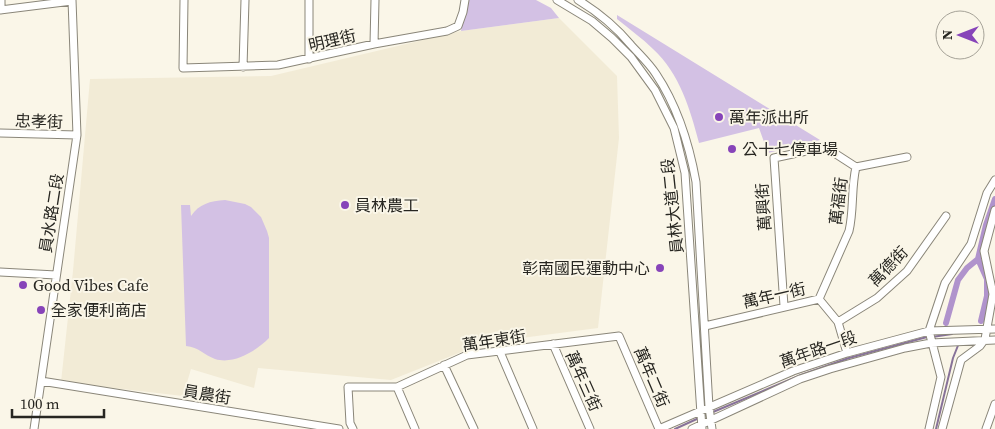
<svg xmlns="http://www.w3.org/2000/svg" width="995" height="429" font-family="'Source Serif 4','Noto Sans TC',serif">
<rect width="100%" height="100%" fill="#faf6e8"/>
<path fill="#f2ebd6" d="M 559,18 L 617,76 L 619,138 L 598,328 L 484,343 L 391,380 L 258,368 L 254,388 L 191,369 L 183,396 L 61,382 L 73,271 L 90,79 L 271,76 L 461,31 Z"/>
<path fill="#d3c1e4" d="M 467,0 L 536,0 L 551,8 L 559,18 L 461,31 Z
M 617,15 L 820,140 L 768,153 L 759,128 L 699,143 C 690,109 680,74 653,49 C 642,38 629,29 617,19 Z
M 225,200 L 245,204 L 251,207 L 261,217 L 267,231 L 269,238 L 269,338 C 256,351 234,365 215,359 C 204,355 199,347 186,346 L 181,205 L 190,205 L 191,216 C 199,204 210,201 225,200 Z"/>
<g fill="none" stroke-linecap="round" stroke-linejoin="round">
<path stroke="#877299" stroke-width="2" d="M 932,337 L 952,334
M 713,412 L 801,375 L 849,358 L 927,337
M 675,429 L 699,418
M 936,429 L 953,358 L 959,343"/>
<path stroke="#b093cc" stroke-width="6" d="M 978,259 L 987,279 L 987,296 L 981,321
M 946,323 L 958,280 L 967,268 L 978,259 L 986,225 L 995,199"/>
<defs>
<path id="minor" d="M 1,0 L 1,10
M 184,0 L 183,68 L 278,65 L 374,44 L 447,31 L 458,26 L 463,12 L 465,0
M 557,0 L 592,21 L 612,38 L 631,57 L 655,90 L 674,128 L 685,173 L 702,429
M 578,0 C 598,12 616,27 631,45 C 639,54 649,63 656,74 C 678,107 689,143 696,182 L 709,407 L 712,429
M 0,10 L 72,1
M 374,44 L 375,0
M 309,59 L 309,0
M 243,67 L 245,0
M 0,133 L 77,135
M 856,167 L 907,157
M 0,272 L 56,275
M 819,299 L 849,231 C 854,210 851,188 856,167
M 784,306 L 774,158 L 825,147 L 856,167
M 838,322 L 877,298 L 907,271 L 946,216
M 705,326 L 819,299 L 838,322 L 847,353
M 553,344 L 590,429
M 500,352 L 533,429
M 444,365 L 474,429
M 41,381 L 339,429
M 397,387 L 415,429
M 34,429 L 77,135 L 72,0
M 353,429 L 350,423 L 348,387 L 397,387 L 467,355 L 619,336 L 659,429 L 793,371 L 847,353 L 929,331 L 995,329
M 692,429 L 800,379 L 830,369 L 905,348 L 931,343 L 995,340
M 929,429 L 941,377 L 929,331 L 945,283 L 971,244 L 987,193 L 995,180
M 942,429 L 961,360 L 980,346 L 985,339 L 993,294 L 984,251 L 995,210
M 986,429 L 995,404"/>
</defs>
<use href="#minor" stroke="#8a8679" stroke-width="9"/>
<use href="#minor" stroke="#fff" stroke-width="7"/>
</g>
<g fill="#8744b9" stroke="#faf6e8" stroke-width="2">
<circle cx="719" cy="117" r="5"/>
<circle cx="732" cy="149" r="5"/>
<circle cx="345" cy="205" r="5"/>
<circle cx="660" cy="268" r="5"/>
<circle cx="23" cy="285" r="5"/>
<circle cx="41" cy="310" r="5"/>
</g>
<g text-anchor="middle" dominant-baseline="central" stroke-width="4" stroke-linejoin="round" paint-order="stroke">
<g font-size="16" fill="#272621" stroke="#faf6e8">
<text transform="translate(332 40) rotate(-13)">明理街</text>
<text transform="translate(39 121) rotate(2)">忠孝街</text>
<text transform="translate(838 201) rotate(-83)">萬福街</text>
<text transform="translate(672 206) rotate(-96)">員林大道二段</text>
<text transform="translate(763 207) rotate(-94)">萬興街</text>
<text transform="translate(51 213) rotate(-81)">員水路二段</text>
<text transform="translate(888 266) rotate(-46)">萬德街</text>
<text transform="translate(774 295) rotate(-13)">萬年一街</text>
<text transform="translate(494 340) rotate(-9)">萬年東街</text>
<text transform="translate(818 349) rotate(-19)">萬年路一段</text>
<text transform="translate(652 377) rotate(67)">萬年二街</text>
<text transform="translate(584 381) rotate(66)">萬年三街</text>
<text transform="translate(207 394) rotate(9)">員農街</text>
</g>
<g font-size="16" fill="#272621" stroke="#faf6e8" text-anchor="start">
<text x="729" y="117">萬年派出所</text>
<text x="742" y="149">公十七停車場</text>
<text x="355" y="205">員林農工</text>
<text x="650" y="268" text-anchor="end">彰南國民運動中心</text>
<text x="33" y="285">Good Vibes Cafe</text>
<text x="51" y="310">全家便利商店</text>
</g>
</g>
<g transform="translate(960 35) rotate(270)"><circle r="24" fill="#faf6e8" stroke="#a6a398"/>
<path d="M0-4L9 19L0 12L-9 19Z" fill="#8744b9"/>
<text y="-8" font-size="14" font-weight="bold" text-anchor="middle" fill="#272621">N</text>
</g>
<path d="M12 409v8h92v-8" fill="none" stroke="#272621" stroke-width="2.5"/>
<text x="20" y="409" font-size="15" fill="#272621" stroke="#faf6e8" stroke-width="4" paint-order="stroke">100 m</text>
</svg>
